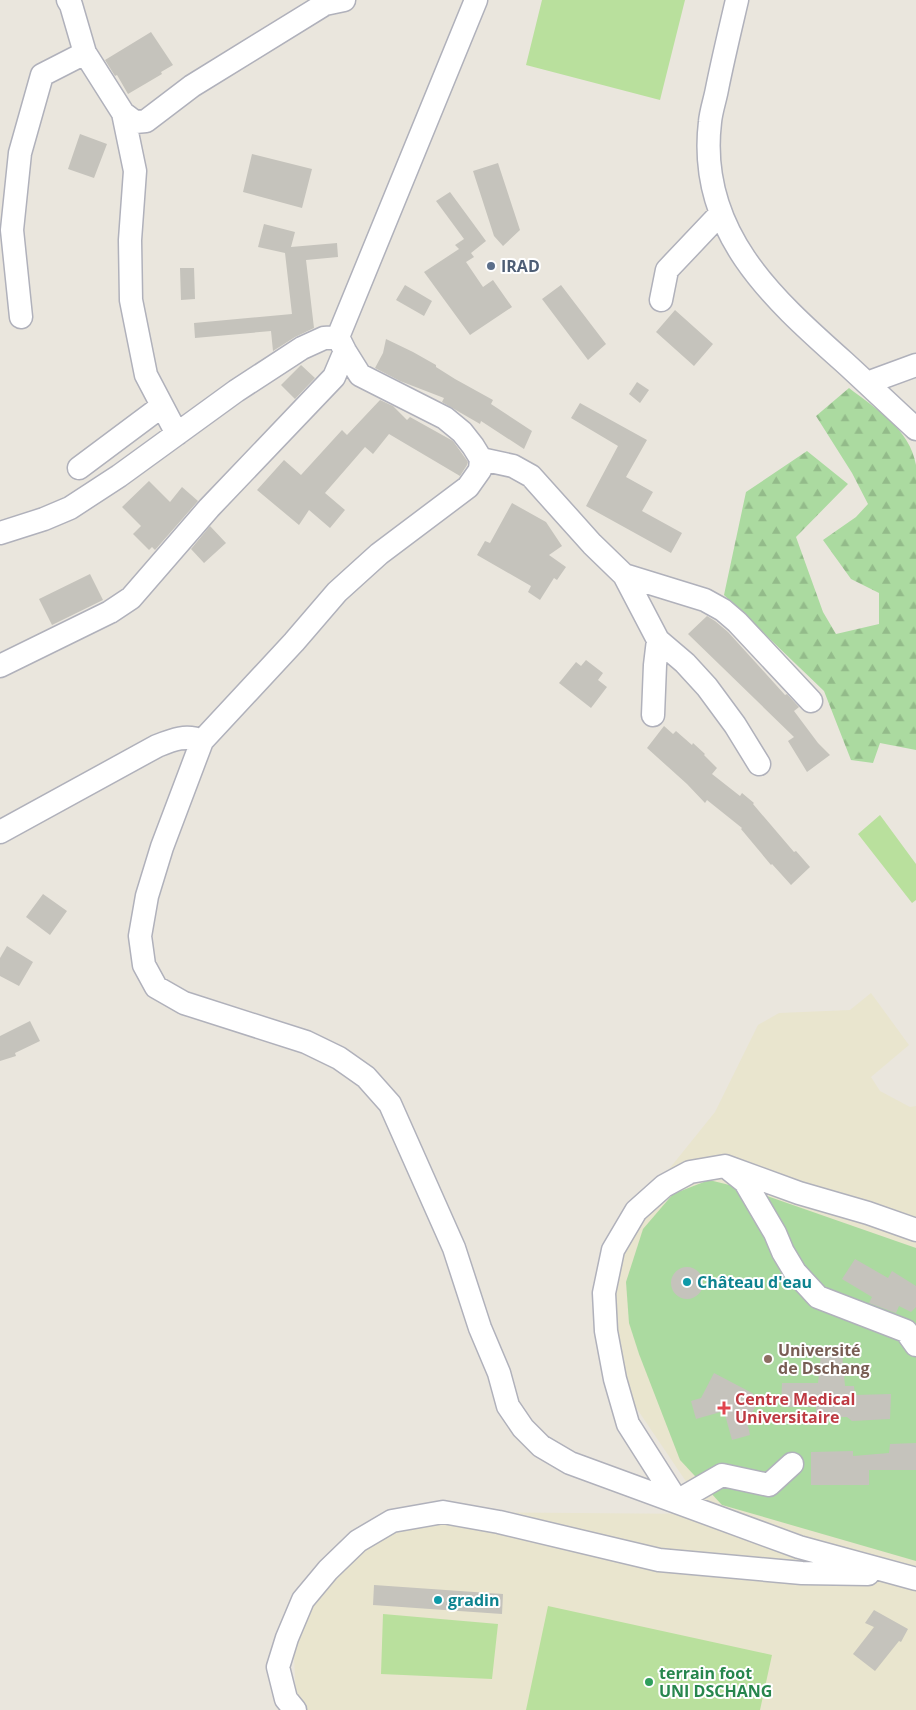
<svg xmlns="http://www.w3.org/2000/svg" width="916" height="1710" font-family="'Open Sans',sans-serif">
<defs>
<pattern id="forest-firs" width="22" height="20" patternUnits="userSpaceOnUse" patternTransform="scale(1.25)"><rect width="22" height="20" fill="#abdaa0"/><path d="M5 1l3.5 6h-7zM16 11l3.5 6h-7z" fill="#93bb8a"/></pattern>
</defs>
<rect width="100%" height="100%" fill="#eae6dd"/>
<path fill="#e9e5ce" d="M 871,993 L 909,1045 L 871,1077 L 880,1091 L 910,1107 L 916,1106 L 916,1710 L 306,1710 L 296,1699 L 293,1637 L 333,1571 L 396,1523 L 446,1512 L 708,1514 L 631,1400 L 610,1318 L 618,1248 L 653,1189 L 715,1112 L 758,1025 L 779,1013 L 850,1010 Z"/>
<path fill="#abdaa0" d="M 709,1180 L 750,1190 L 916,1248 L 916,1561 L 722,1505 L 680,1460 L 639,1354 L 629,1323 L 626,1282 L 643,1229 L 673,1194 Z"/>
<path fill="url(#forest-firs)" d="M 849,388 C 876,409 910,429 916,465 L 916,750 L 880,743 L 873,763 L 851,760 L 824,691 L 724,595 L 746,492 L 807,451 L 848,484 L 796,537 L 823,612 L 836,634 L 879,624 L 879,593 L 851,579 L 823,540 L 856,517 L 868,504 L 852,473 L 816,416 Z"/>
<path fill="#b9e09d" d="M 542,0 L 685,0 L 660,100 L 526,65 Z
M 880,815 L 916,864 L 916,900 L 912,903 L 858,834 Z
M 548,1606 L 772,1655 L 760,1710 L 526,1710 Z
M 383,1614 L 498,1624 L 492,1679 L 381,1674 Z"/>
<path fill="#c5c3bc" d="M 151,32 L 173,65 L 161,72 L 162,74 L 128,94 L 117,75 L 115,76 L 105,60 Z
M 80,134 L 107,144 L 94,178 L 68,169 Z
M 252,154 L 312,169 L 302,208 L 243,192 Z
M 498,163 L 520,230 L 503,246 L 494,236 L 473,171 Z
M 450,192 L 486,241 L 471,253 L 474,257 L 466,262 L 483,287 L 493,280 L 512,307 L 470,335 L 424,272 L 459,249 L 455,245 L 464,239 L 436,201 Z
M 264,224 L 295,232 L 291,247 L 337,243 L 338,257 L 306,260 L 314,328 L 295,337 L 273,351 L 271,331 L 195,338 L 194,323 L 292,314 L 285,253 L 258,247 Z
M 180,268 L 194,268 L 195,299 L 181,300 Z
M 405,285 L 432,301 L 424,316 L 396,300 Z
M 561,285 L 606,344 L 588,360 L 542,299 Z
M 675,310 L 713,344 L 694,366 L 656,332 Z
M 386,339 L 413,352 L 436,365 L 436,367 L 455,379 L 493,400 L 491,404 L 532,431 L 524,449 L 481,421 L 480,424 L 442,402 L 444,398 L 400,381 L 375,368 L 383,353 Z
M 301,365 L 315,378 L 295,399 L 281,385 Z
M 637,382 L 649,390 L 640,403 L 629,394 Z
M 380,400 L 393,406 L 407,420 L 410,417 L 453,441 L 468,462 L 467,465 L 460,476 L 389,434 L 373,454 L 365,447 L 325,493 L 345,510 L 330,528 L 309,510 L 299,525 L 257,490 L 284,460 L 301,475 L 342,430 L 347,435 Z
M 580,403 L 647,440 L 626,477 L 653,492 L 642,511 L 682,533 L 671,553 L 586,506 L 618,446 L 571,418 Z
M 149,481 L 170,502 L 182,487 L 198,501 L 155,550 L 152,547 L 149,550 L 133,534 L 141,526 L 122,507 Z
M 512,503 L 546,522 L 562,546 L 549,555 L 566,567 L 557,580 L 554,578 L 540,600 L 528,592 L 531,586 L 477,555 L 485,541 L 490,543 Z
M 210,526 L 226,543 L 204,563 L 191,549 Z
M 90,574 L 103,600 L 52,625 L 39,599 Z
M 707,616 L 715,621 L 728,632 L 785,695 L 787,694 L 799,707 L 794,711 L 818,743 L 830,755 L 807,772 L 788,741 L 794,737 L 688,634 Z
M 586,660 L 603,673 L 598,680 L 607,687 L 591,708 L 559,683 L 576,662 L 581,666 Z
M 664,726 L 673,734 L 676,731 L 692,745 L 693,743 L 705,754 L 704,755 L 717,768 L 712,774 L 740,796 L 742,793 L 754,803 L 753,804 L 794,852 L 796,851 L 810,867 L 791,885 L 772,864 L 771,865 L 741,829 L 742,828 L 707,800 L 705,803 L 687,784 L 647,748 Z
M 43,894 L 67,911 L 50,935 L 26,917 Z
M 7,946 L 33,962 L 19,986 L 0,976 L 0,958 Z
M 30,1021 L 40,1041 L 15,1053 L 16,1056 L 0,1061 L 0,1036 Z
M 855,1259 L 888,1278 L 892,1271 L 916,1286 L 916,1307 L 911,1312 L 899,1306 L 896,1313 L 869,1303 L 872,1297 L 842,1279 Z
M671 1283a16 16 0 1 1 32 0a16 16 0 1 1-32 0Z
M 821,1354 L 842,1354 L 845,1386 L 854,1386 L 855,1395 L 891,1394 L 890,1419 L 852,1421 L 847,1417 L 816,1417 L 816,1407 L 781,1407 L 782,1383 L 818,1383 Z
M 714,1373 L 754,1394 L 750,1400 L 757,1404 L 747,1422 L 750,1435 L 732,1440 L 724,1411 L 696,1419 L 691,1401 L 701,1398 Z
M 916,1443 L 916,1470 L 869,1470 L 869,1485 L 811,1485 L 811,1452 L 853,1451 L 853,1456 L 889,1453 L 890,1444 Z
M 374,1585 L 503,1594 L 502,1614 L 373,1605 Z
M 874,1610 L 908,1629 L 901,1642 L 899,1641 L 875,1671 L 853,1654 L 874,1627 L 865,1623 Z"/>
<g fill="none" stroke-linecap="round" stroke-linejoin="round">
<defs>
<path id="minor" d="M 68,0 L 71,5 L 85,53 L 123,113 L 135,171 L 130,240 L 131,300 L 146,375 L 177,434
M 476,0 L 338,337 L 345,351 L 360,375 L 445,418 L 462,432 L 473,446 L 481,459 L 480,470 L 468,487 L 379,554 L 337,592 L 294,642 L 202,741 L 162,847 L 147,896 L 140,936 L 144,965 L 156,987 L 184,1003 L 306,1042 L 339,1058 L 366,1077 L 390,1104 L 454,1248 L 480,1328 L 499,1373 L 508,1406 L 523,1428 L 541,1446 L 570,1463 L 799,1547 L 916,1579
M 737,0 C 730,30 723,59 717,89 C 715,100 711,111 710,122 C 697,231 771,297 844,362 C 868,384 892,407 916,429
M 123,113 L 135,122 L 146,121 L 192,86 L 325,4 L 344,0
M 661,300 L 667,270 L 720,214
M 21,317 L 12,230 L 20,153 L 42,75 L 85,53
M 867,383 L 916,365
M 481,459 L 513,466 L 531,476 L 592,544 L 624,575 L 705,600 L 723,610 L 737,622 L 811,701
M 79,468 L 162,406
M 0,533 L 44,519 L 70,508 L 119,476 L 236,391 L 302,348 L 324,338 L 338,337
M 624,575 L 658,640 L 685,663 L 707,687 L 735,725 L 759,764
M 0,666 L 110,612 L 131,598 L 209,508 L 334,377 L 345,351
M 653,715 L 655,665 L 658,640
M 0,832 L 157,746 C 172,740 186,734 202,741
M 730,1170 L 745,1182 L 775,1233 L 783,1252 L 795,1272 L 818,1297 L 906,1331 L 916,1345
M 792,1464 L 769,1485 L 722,1475 L 677,1501 L 628,1424 L 615,1379 L 606,1331 L 604,1293 L 613,1250 L 636,1211 L 664,1186 L 690,1172 L 725,1166 L 799,1193 L 868,1213 L 916,1230
M 295,1710 L 286,1699 L 278,1667 L 287,1638 L 303,1600 L 328,1570 L 358,1541 L 392,1521 L 443,1512 L 499,1522 L 659,1560 L 802,1573 L 868,1574"/>
</defs>
<use href="#minor" stroke="#b0b1bb" stroke-width="25"/>
<use href="#minor" stroke="#fff" stroke-width="22"/>
</g>
<circle fill="#5c6f8a" stroke="#fff" stroke-width="2" cx="491" cy="266" r="5"/>
<g fill="#0f9aa8" stroke="#fff" stroke-width="2">
<circle cx="687" cy="1282" r="5"/>
<circle cx="438" cy="1600" r="5"/>
</g>
<circle fill="#8d6e63" stroke="#fff" stroke-width="2" cx="768" cy="1359" r="5"/>
<path fill="#e0444e" stroke="#fff" stroke-width="2" d="M721.5 1400.5h5v5h5v5h-5v5h-5v-5h-5v-5h5z"/>
<circle fill="#2e9e5b" stroke="#fff" stroke-width="2" cx="649" cy="1682" r="5"/>
<g text-anchor="middle" dominant-baseline="central" stroke-width="4" stroke-linejoin="round" paint-order="stroke">
<g font-size="16" font-weight="bold" fill="#4e5e75" stroke="#fff" text-anchor="start">
<text x="501" y="266">IRAD</text>
</g>
<g font-size="16" font-weight="bold" fill="#0d838f" stroke="#fff" text-anchor="start">
<text x="697" y="1282">Château d'eau</text>
<text x="448" y="1600">gradin</text>
</g>
<g font-size="16" font-weight="bold" fill="#785e54" stroke="#fff" text-anchor="start">
<text x="778" y="1350">Université<tspan x="778" dy="18">de Dschang</tspan></text>
</g>
<g font-size="16" font-weight="bold" fill="#be3a42" stroke="#fff" text-anchor="start">
<text x="735" y="1399">Centre Medical<tspan x="735" dy="18">Universitaire</tspan></text>
</g>
<g font-size="16" font-weight="bold" fill="#27864d" stroke="#fff" text-anchor="start">
<text x="659" y="1673">terrain foot<tspan x="659" dy="18">UNI DSCHANG</tspan></text>
</g>
</g>
</svg>
